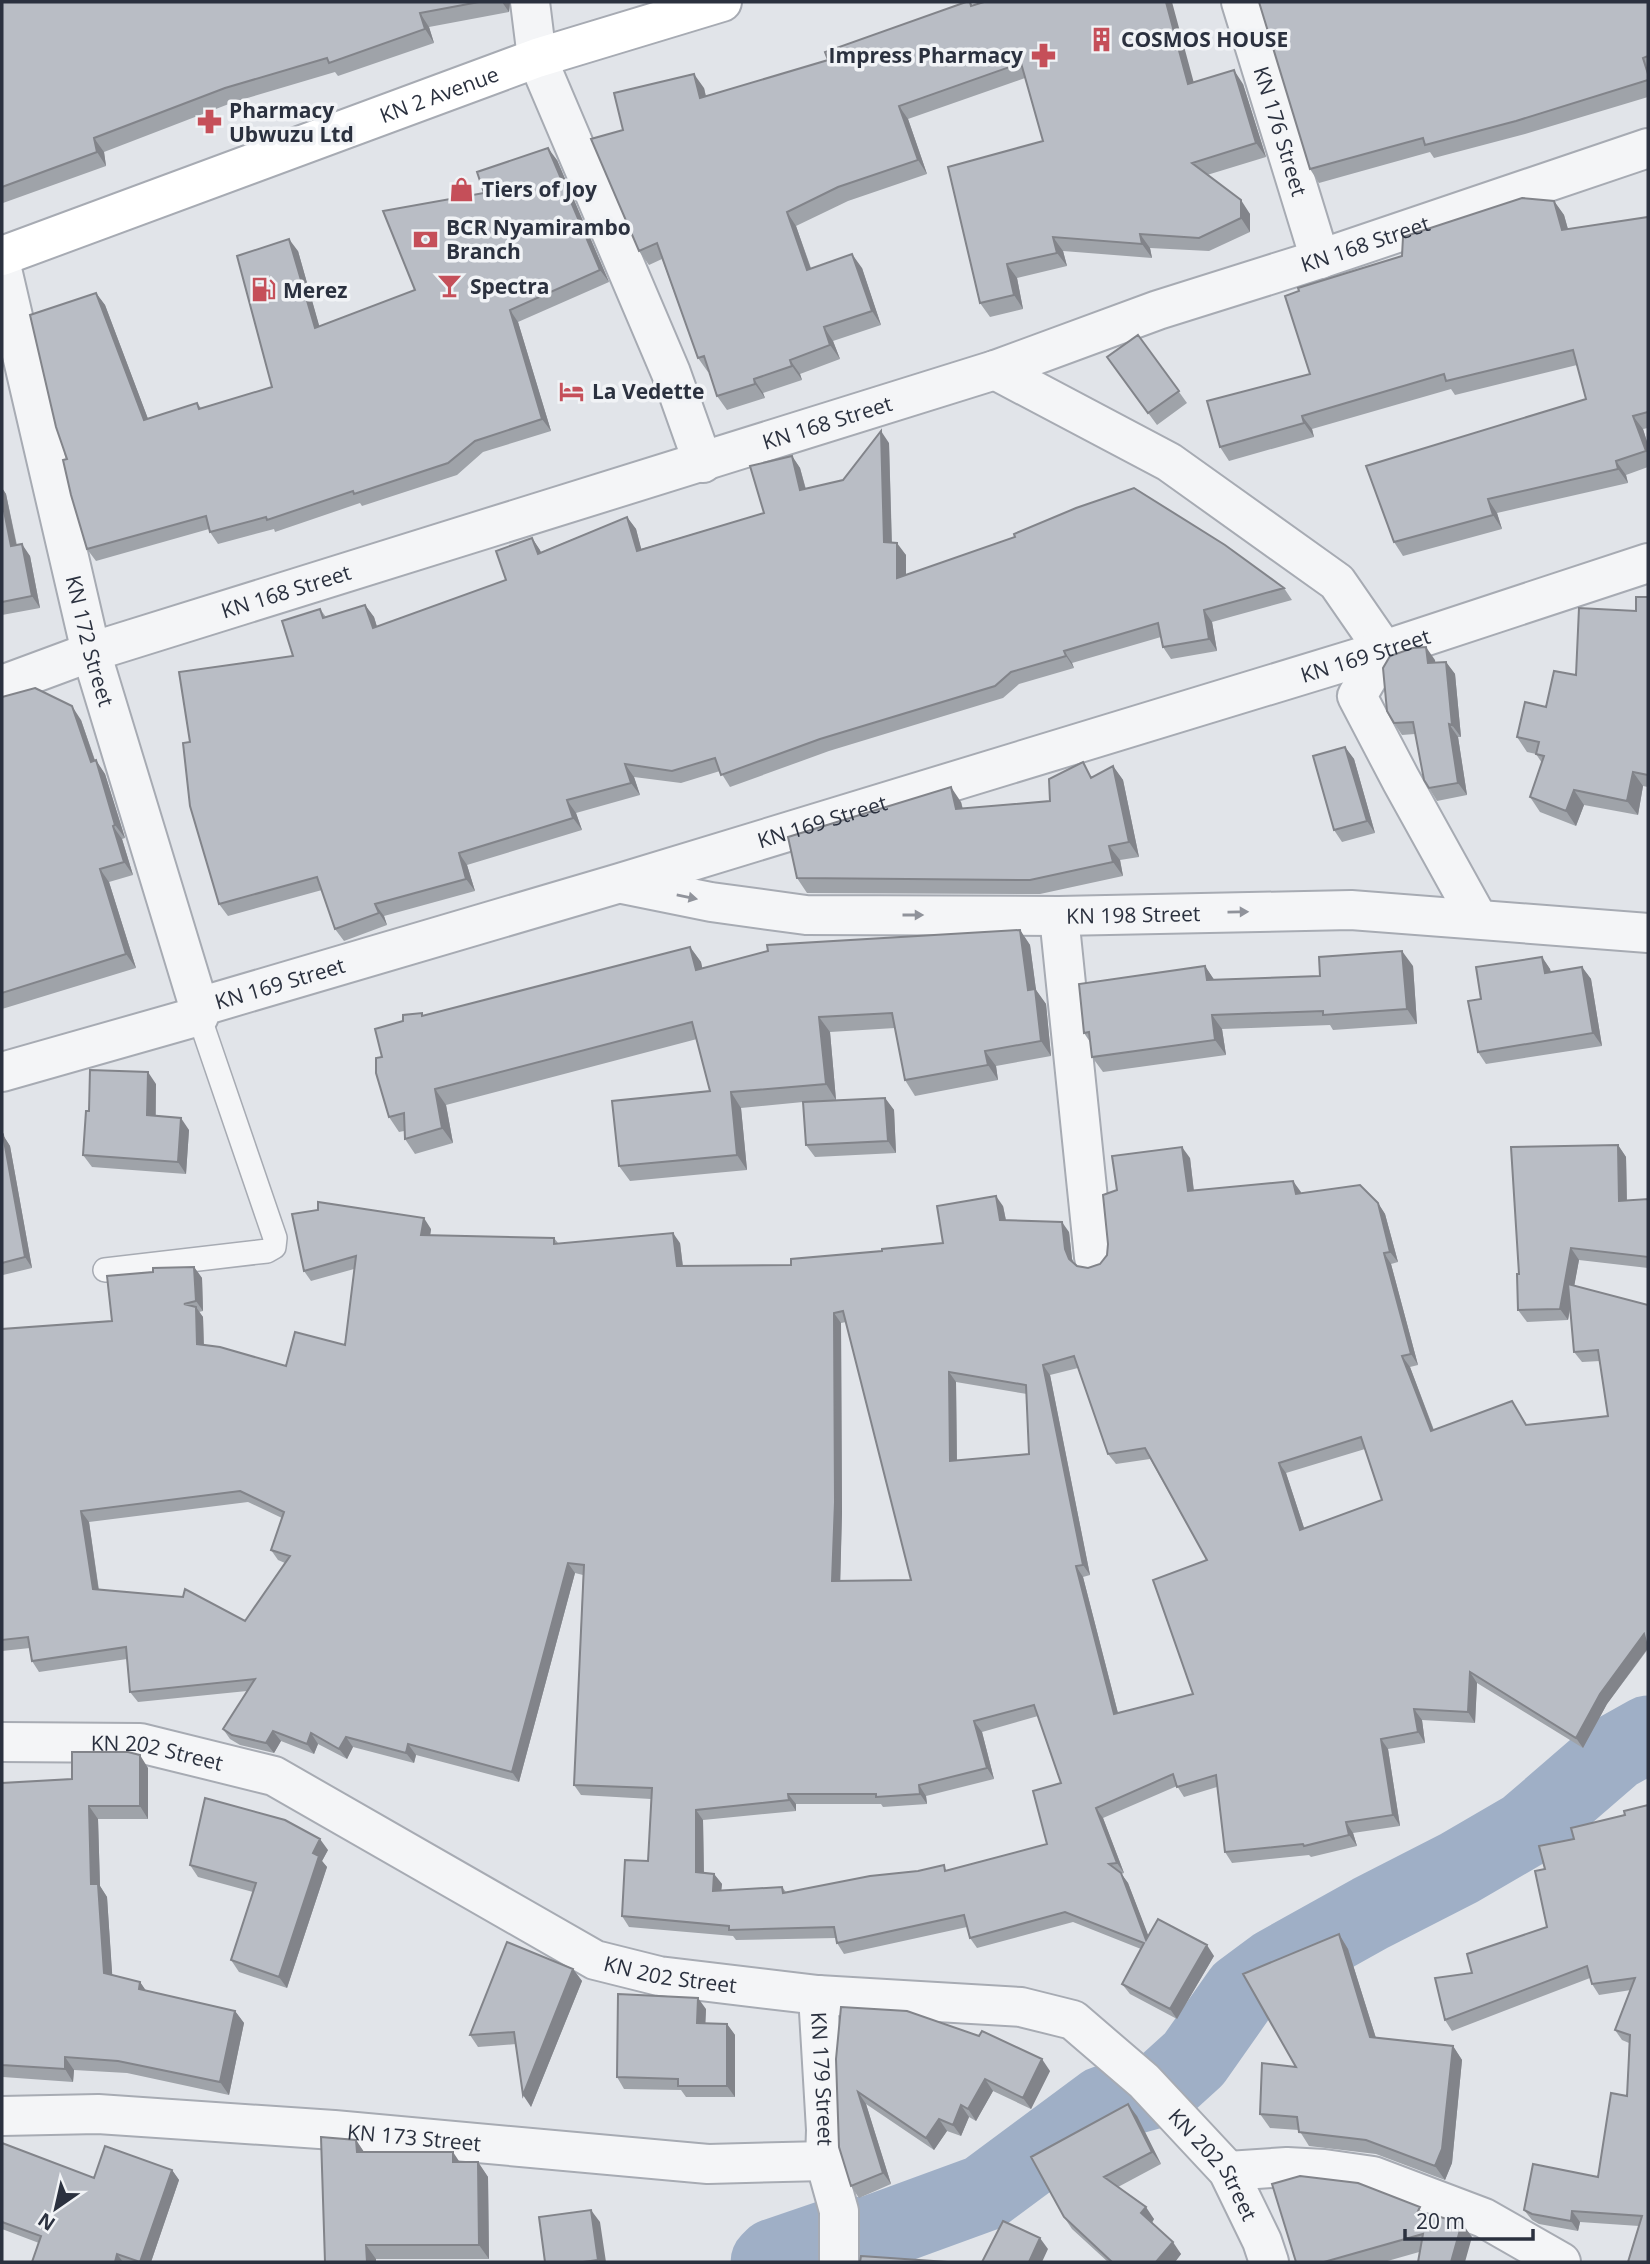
<svg xmlns="http://www.w3.org/2000/svg" width="1650" height="2264" font-family="'Open Sans',sans-serif">
<rect width="100%" height="100%" fill="#e1e4e9"/>
<g fill="none" stroke-linecap="round" stroke-linejoin="round">
<path stroke="#9fafc6" stroke-width="12" d="M 1636,1741 L 1647,1708"/>
<path stroke="#9fafc6" stroke-width="77" d="M 769,2262 L 774,2257 L 827,2239 L 872,2234 L 984,2193 L 1104,2104 L 1162,2088 L 1194,2059 L 1241,1992 L 1276,1966 L 1371,1913 L 1459,1868 L 1526,1829 L 1614,1753 L 1648,1734"/>
<defs>
<path id="lane" d="M 105,1270 L 267,1251 L 274,1247 L 275,1238 L 199,1016"/>
<g id="street">
<path d="M 530,2 L 537,58 L 671,373 L 703,463"/>
<path id="s1" d="M 1241,2 L 1320,259"/>
<path id="s2" d="M 2,269 L 91,652 L 199,1007"/>
<path d="M 995,370 L 1169,462 L 1337,582 L 1384,650 L 1357,696 L 1401,780 L 1478,919"/>
<path id="s3" d="M 2,685 L 91,652 L 995,370 L 1158,310 L 1320,259 L 1648,148"/>
<path id="s4" d="M 622,884 L 711,902 L 806,915 L 1059,916 L 1351,910 L 1648,933"/>
<path d="M 1059,916 L 1094,1257"/>
<path id="s5" d="M 2,1072 L 199,1016 L 199,1007 L 620,883 L 1384,650 L 1648,563"/>
<path id="s6" d="M 2,1742 L 140,1743 L 274,1776 L 595,1960 L 659,1976 L 818,1995 L 1021,2007 L 1073,2020 L 1144,2081 L 1228,2171 L 1262,2241 L 1269,2262"/>
<path id="s7" d="M 818,1995 L 826,2130 L 825,2161 L 839,2211 L 839,2262"/>
<path id="s8" d="M 2,2116 L 98,2114 L 334,2130 L 708,2164 L 825,2161"/>
<path d="M 1228,2171 L 1287,2167 L 1324,2169 L 1373,2176 L 1484,2218 L 1561,2262"/>
</g>
<g id="secondary">
<path id="s9" d="M 2,256 L 537,58 L 722,2"/>
</g>
</defs>
<use href="#lane" stroke="#a7abb3" stroke-width="26"/>
<use href="#street" stroke="#a7abb3" stroke-width="42"/>
<use href="#secondary" stroke="#a7abb3" stroke-width="42"/>
<use href="#lane" stroke="#f4f5f7" stroke-width="23"/>
<use href="#street" stroke="#f4f5f7" stroke-width="38"/>
<use href="#secondary" stroke="#fff" stroke-width="38"/>
</g>
<path fill="#9fa3a9" fill-rule="evenodd" d="M 2,2 L 510,2 L 509,12 L 429,27 L 434,43 L 338,76 L 335,72 L 234,102 L 104,152 L 106,166 L 3,203 L 2,202 Z
M 970,2 L 973,6 L 1194,82 L 1243,84 L 1266,157 L 1207,175 L 1250,214 L 1250,232 L 1209,251 L 1150,248 L 1152,258 L 1063,251 L 1067,266 L 1017,278 L 1023,309 L 990,317 L 980,303 L 1043,141 L 1025,78 L 908,119 L 927,174 L 848,201 L 796,226 L 811,268 L 862,268 L 881,325 L 833,341 L 840,359 L 800,374 L 802,380 L 763,393 L 765,398 L 727,410 L 717,396 L 709,371 L 708,372 L 698,358 L 662,259 L 649,265 L 639,251 L 623,130 L 704,88 L 706,96 L 828,60 Z
M 1648,2 L 1648,97 L 1525,134 L 1434,158 L 1430,152 L 1319,183 L 1310,169 Z
M 557,160 L 609,282 L 518,322 L 551,431 L 483,452 L 457,475 L 362,506 L 360,503 L 275,532 L 274,529 L 218,544 L 210,532 L 209,529 L 96,561 L 87,549 L 67,459 L 96,293 L 105,305 L 148,419 L 197,403 L 201,408 L 272,387 L 298,251 L 319,326 L 415,290 L 484,193 Z
M 1554,201 L 1564,215 L 1568,229 L 1648,217 L 1648,428 L 1643,429 L 1648,445 L 1648,467 L 1626,475 L 1628,483 L 1497,513 L 1502,529 L 1403,556 L 1394,542 L 1586,399 L 1577,365 L 1455,395 L 1451,389 L 1312,429 L 1314,437 L 1229,461 L 1220,447 L 1310,374 L 1402,256 Z
M 1138,335 L 1187,403 L 1157,425 L 1107,357 Z
M 889,443 L 892,543 L 906,555 L 906,575 L 1284,588 L 1292,600 L 1212,622 L 1217,651 L 1171,659 L 1163,647 L 1161,637 L 1072,663 L 1074,668 L 1019,684 L 1003,698 L 829,751 L 730,787 L 720,771 L 681,783 L 634,777 L 640,795 L 576,813 L 582,830 L 467,865 L 475,891 L 384,916 L 387,925 L 344,941 L 335,929 L 322,890 L 228,916 L 219,904 L 190,742 L 293,656 L 320,609 L 326,617 L 365,605 L 374,617 L 377,627 L 506,580 L 532,538 L 541,552 L 627,517 L 636,529 L 641,549 L 764,513 L 792,456 L 800,468 L 806,489 L 843,480 Z
M 2,488 L 6,494 L 17,545 L 30,556 L 40,608 L 2,615 Z
M 1648,597 L 1648,787 L 1643,786 L 1638,815 L 1584,805 L 1576,826 L 1540,812 L 1530,797 L 1542,763 L 1536,754 L 1527,752 L 1517,737 L 1576,675 Z
M 1435,660 L 1435,663 L 1446,662 L 1455,674 L 1461,737 L 1458,737 L 1467,795 L 1437,801 L 1429,788 L 1415,734 L 1402,735 L 1394,723 Z
M 2,697 L 81,720 L 95,760 L 105,774 L 125,838 L 122,839 L 133,875 L 109,882 L 136,968 L 2,1009 Z
M 1345,747 L 1354,759 L 1375,833 L 1342,842 L 1334,830 Z
M 1113,766 L 1123,780 L 1139,857 L 1120,860 L 1123,876 L 1040,894 L 807,893 L 797,878 L 961,802 L 963,809 L 1050,801 Z
M 1020,930 L 1030,945 L 1036,990 L 1046,1004 L 1051,1056 L 996,1066 L 998,1080 L 915,1096 L 905,1080 L 895,1028 L 830,1032 L 836,1100 L 807,1102 L 885,1098 L 894,1110 L 896,1153 L 815,1157 L 806,1145 L 803,1102 L 741,1108 L 747,1170 L 630,1181 L 619,1166 L 710,1091 L 697,1039 L 446,1105 L 453,1143 L 415,1154 L 405,1139 L 404,1131 L 399,1132 L 389,1117 L 382,1057 L 423,1016 L 690,947 L 701,962 L 702,968 Z
M 1542,957 L 1550,969 L 1551,972 L 1582,967 L 1591,979 L 1602,1046 L 1486,1064 L 1478,1052 L 1481,999 Z
M 1205,966 L 1214,980 L 1320,976 L 1413,966 L 1417,1024 L 1333,1030 L 1330,1025 L 1222,1029 L 1226,1055 L 1103,1072 L 1092,1057 L 1090,1042 L 1084,1033 Z
M 156,1084 L 156,1116 L 189,1130 L 186,1174 L 92,1167 L 83,1155 L 89,1111 Z
M 3,1135 L 10,1146 L 32,1268 L 3,1275 L 2,1328 L 2,1136 Z
M 1618,1145 L 1626,1157 L 1627,1200 L 1648,1199 L 1648,1268 L 1579,1260 L 1574,1286 L 1648,1305 L 1648,1649 L 1607,1704 L 1583,1748 L 1477,1683 L 1475,1723 L 1422,1720 L 1425,1743 L 1388,1749 L 1400,1826 L 1353,1833 L 1357,1846 L 1311,1857 L 1309,1855 L 1232,1863 L 1225,1852 L 1217,1787 L 1184,1797 L 1177,1786 L 1103,1818 L 1124,1873 L 1121,1874 L 1128,1883 L 1148,1936 L 1214,1956 L 1177,2019 L 1130,1994 L 1122,1984 L 1141,1949 L 1073,1922 L 977,1948 L 970,1938 L 967,1927 L 844,1954 L 837,1943 L 836,1938 L 736,1940 L 733,1936 L 629,1927 L 622,1916 L 648,1861 L 651,1799 L 581,1795 L 574,1785 L 583,1575 L 575,1573 L 519,1782 L 416,1755 L 414,1763 L 353,1747 L 347,1759 L 318,1744 L 314,1754 L 281,1741 L 274,1753 L 240,1745 L 230,1739 L 223,1729 L 247,1691 L 138,1702 L 130,1692 L 127,1659 L 39,1672 L 32,1661 L 30,1648 L 2,1651 L 2,1329 L 112,1321 L 153,1272 L 194,1267 L 202,1278 L 203,1311 L 199,1312 L 203,1317 L 204,1345 L 286,1366 L 345,1345 L 354,1269 L 311,1281 L 304,1271 L 431,1229 L 430,1235 L 554,1238 L 558,1243 L 680,1243 L 683,1266 L 791,1265 L 943,1243 L 1003,1206 L 1006,1220 L 1069,1232 L 1072,1259 L 1074,1263 L 1077,1266 L 1088,1268 L 1100,1264 L 1190,1158 L 1194,1191 L 1293,1181 L 1301,1194 L 1378,1203 L 1385,1214 L 1398,1262 L 1391,1264 L 1418,1365 L 1410,1367 L 1434,1430 L 1512,1401 L 1527,1425 L 1608,1416 L 1600,1361 L 1582,1362 L 1574,1352 L 1570,1308 L 1568,1320 L 1527,1322 L 1518,1310 L 1519,1274 ZM 846,1322 L 911,1580 L 840,1581 L 842,1513 L 841,1323 ZM 1078,1368 L 1108,1454 L 1116,1464 L 1150,1459 L 1207,1560 L 1193,1694 L 1118,1713 L 1083,1577 L 1090,1575 L 1050,1375 ZM 956,1382 L 1027,1394 L 1029,1454 L 957,1461 ZM 1365,1449 L 1382,1500 L 1304,1528 L 1286,1473 ZM 248,1502 L 282,1518 L 271,1550 L 278,1560 L 285,1563 L 245,1621 L 99,1590 L 89,1522 ZM 1038,1716 L 1061,1783 L 1047,1844 L 948,1870 L 786,1892 L 782,1887 L 721,1891 L 722,1884 L 714,1874 L 704,1873 L 703,1820 L 796,1811 L 796,1804 L 881,1804 L 883,1807 L 927,1804 L 926,1796 L 994,1779 L 982,1732 Z
M 148,1768 L 148,1819 L 98,1819 L 100,1886 L 107,1897 L 112,1975 L 140,1982 L 146,1991 L 235,2011 L 244,2023 L 229,2095 L 127,2073 L 74,2070 L 73,2082 L 3,2077 L 2,1783 L 72,1779 Z
M 1648,1805 L 1648,2262 L 1639,2226 L 1580,2222 L 1578,2231 L 1539,2224 L 1532,2220 L 1524,2210 L 1598,2177 L 1627,2096 L 1629,2043 L 1622,2040 L 1615,2030 L 1631,1990 L 1599,1995 L 1592,1984 L 1590,1978 L 1452,2031 L 1445,2020 L 1472,1973 L 1547,1927 L 1545,1869 L 1574,1839 Z
M 328,1850 L 322,1861 L 327,1867 L 287,1988 L 239,1972 L 231,1960 L 253,1892 L 198,1877 L 190,1865 Z
M 1339,1934 L 1348,1949 L 1376,2038 L 1453,2046 L 1462,2060 L 1452,2163 L 1445,2180 L 1376,2154 L 1309,2146 L 1299,2130 L 1270,2128 L 1260,2114 L 1296,2067 Z
M 573,1969 L 582,1981 L 531,2107 L 516,2044 L 478,2047 L 470,2035 Z
M 706,2009 L 705,2023 L 727,2024 L 735,2035 L 735,2097 L 686,2097 L 681,2090 L 624,2089 L 617,2077 Z
M 836,2059 L 1050,2071 L 1031,2109 L 993,2091 L 976,2121 L 969,2117 L 961,2136 L 947,2131 L 934,2150 L 866,2104 L 891,2184 L 859,2198 L 851,2186 Z
M 1137,2116 L 1161,2164 L 1118,2187 L 1154,2219 L 1152,2223 L 1181,2254 L 1175,2262 L 1108,2262 L 1072,2229 L 1064,2217 Z
M 356,2140 L 364,2152 L 460,2162 L 478,2162 L 488,2177 L 489,2259 L 376,2259 L 325,2262 Z
M 2,2143 L 94,2178 L 172,2170 L 179,2180 L 151,2262 L 32,2262 L 39,2243 L 2,2229 Z
M 1423,2212 L 1472,2237 L 1384,2262 L 1296,2262 Z"/>
<path fill="#82848a" d="M 502,2 L 510,2 L 509,12 Z
M 1166,2 L 1172,2 L 1198,98 L 1188,84 Z
M 420,13 L 429,27 L 434,43 L 425,29 Z
M 1234,70 L 1243,84 L 1266,157 L 1256,143 Z
M 694,74 L 704,88 L 709,112 L 700,98 Z
M 899,106 L 908,119 L 927,174 L 918,160 Z
M 94,138 L 104,152 L 106,166 L 97,152 Z
M 548,148 L 557,160 L 609,282 L 600,270 Z
M 1241,200 L 1250,214 L 1250,232 L 1241,218 Z
M 1554,201 L 1564,215 L 1572,244 L 1562,230 Z
M 787,212 L 796,226 L 816,284 L 807,270 Z
M 1140,234 L 1150,248 L 1152,258 L 1142,244 Z
M 1053,237 L 1063,251 L 1067,266 L 1057,253 Z
M 289,239 L 298,251 L 323,339 L 315,328 Z
M 852,254 L 862,268 L 881,325 L 872,311 Z
M 1007,264 L 1017,278 L 1023,309 L 1014,295 Z
M 96,293 L 105,305 L 153,432 L 144,420 Z
M 510,310 L 518,322 L 551,431 L 542,419 Z
M 824,327 L 833,341 L 840,359 L 830,345 Z
M 790,360 L 800,374 L 802,380 L 792,366 Z
M 754,379 L 763,393 L 765,398 L 755,384 Z
M 1302,416 L 1312,429 L 1314,437 L 1304,423 Z
M 1633,416 L 1643,429 L 1648,445 L 1648,454 L 1646,451 Z
M 881,431 L 889,443 L 892,554 L 884,542 Z
M 792,456 L 800,468 L 809,502 L 800,490 Z
M 1616,461 L 1626,475 L 1628,483 L 1618,469 Z
M 2,488 L 6,494 L 19,558 L 11,546 L 2,501 Z
M 1488,499 L 1497,513 L 1502,529 L 1493,515 Z
M 627,517 L 636,529 L 645,563 L 637,551 Z
M 532,538 L 540,550 L 546,566 L 538,554 Z
M 897,543 L 906,555 L 906,590 L 897,578 Z
M 22,544 L 30,556 L 40,608 L 32,596 Z
M 365,605 L 374,617 L 381,640 L 373,628 Z
M 1204,610 L 1212,622 L 1217,651 L 1209,639 Z
M 1426,647 L 1435,660 L 1437,676 L 1428,663 Z
M 1064,651 L 1072,663 L 1074,668 L 1066,656 Z
M 1446,662 L 1455,674 L 1461,737 L 1452,725 Z
M 72,706 L 81,720 L 100,776 L 91,762 Z
M 1449,724 L 1458,737 L 1467,795 L 1458,783 Z
M 1345,747 L 1354,759 L 1375,833 L 1367,821 Z
M 96,760 L 105,774 L 125,838 L 115,825 Z
M 625,764 L 634,777 L 640,795 L 631,783 Z
M 1113,766 L 1123,780 L 1139,857 L 1129,842 Z
M 1633,772 L 1643,786 L 1638,815 L 1627,801 Z
M 951,787 L 961,802 L 966,824 L 956,809 Z
M 1574,790 L 1584,805 L 1576,826 L 1566,811 Z
M 567,800 L 576,813 L 582,830 L 573,818 Z
M 113,826 L 122,839 L 133,875 L 124,862 Z
M 1109,846 L 1120,860 L 1123,876 L 1113,862 Z
M 459,853 L 467,865 L 475,891 L 466,879 Z
M 100,869 L 109,882 L 136,968 L 126,954 Z
M 375,904 L 384,916 L 387,925 L 379,913 Z
M 1020,930 L 1030,945 L 1036,990 L 1046,1004 L 1051,1056 L 1041,1041 L 1028,990 Z
M 690,947 L 701,962 L 706,985 L 696,970 Z
M 1402,951 L 1413,966 L 1417,1024 L 1407,1009 Z
M 1542,957 L 1550,969 L 1553,985 L 1545,973 Z
M 1205,966 L 1215,981 L 1207,980 Z
M 1582,967 L 1591,979 L 1602,1046 L 1593,1033 Z
M 1212,1015 L 1222,1029 L 1226,1055 L 1215,1040 Z
M 819,1017 L 830,1032 L 836,1100 L 826,1084 Z
M 985,1051 L 996,1066 L 998,1080 L 988,1065 Z
M 148,1072 L 156,1084 L 155,1128 L 147,1115 Z
M 435,1089 L 446,1105 L 453,1143 L 442,1128 Z
M 731,1092 L 741,1108 L 747,1170 L 737,1155 Z
M 885,1098 L 894,1110 L 896,1153 L 888,1141 Z
M 181,1118 L 189,1130 L 186,1174 L 178,1162 Z
M 3,1135 L 10,1146 L 32,1268 L 25,1257 Z
M 1618,1145 L 1626,1157 L 1627,1212 L 1619,1201 Z
M 1182,1147 L 1190,1158 L 1195,1202 L 1188,1191 Z
M 1293,1181 L 1301,1192 L 1303,1205 L 1296,1194 Z
M 996,1196 L 1003,1206 L 1008,1231 L 1000,1220 Z
M 1378,1203 L 1385,1214 L 1398,1262 L 1390,1252 Z
M 424,1218 L 431,1229 L 429,1245 L 421,1235 Z
M 1062,1222 L 1069,1232 L 1072,1259 L 1076,1269 L 1069,1259 L 1065,1249 Z
M 673,1233 L 680,1243 L 684,1277 L 677,1266 Z
M 1571,1248 L 1579,1260 L 1568,1320 L 1560,1309 Z
M 1384,1253 L 1391,1264 L 1418,1365 L 1411,1354 Z
M 194,1267 L 202,1278 L 203,1311 L 196,1301 Z
M 2,1274 L 3,1275 L 2,1328 Z
M 196,1307 L 203,1317 L 204,1355 L 197,1344 Z
M 834,1313 L 841,1323 L 842,1513 L 840,1592 L 832,1581 Z
M 1402,1356 L 1410,1367 L 1438,1442 L 1431,1431 Z
M 1043,1365 L 1050,1375 L 1090,1575 L 1083,1565 Z
M 949,1372 L 956,1382 L 957,1472 L 950,1461 Z
M 1279,1463 L 1286,1473 L 1308,1540 L 1300,1530 Z
M 81,1511 L 89,1522 L 100,1600 L 93,1589 Z
M 568,1563 L 575,1573 L 519,1782 L 512,1772 Z
M 1076,1566 L 1083,1577 L 1121,1725 L 1114,1714 Z
M 1644,1634 L 1648,1648 L 1607,1704 L 1583,1748 L 1576,1738 L 1600,1694 Z
M 1470,1672 L 1477,1683 L 1475,1723 L 1468,1712 Z
M 1414,1709 L 1422,1720 L 1425,1743 L 1418,1732 Z
M 974,1721 L 982,1732 L 994,1779 L 987,1768 Z
M 273,1731 L 281,1741 L 274,1753 L 266,1743 Z
M 311,1733 L 318,1744 L 314,1754 L 307,1744 Z
M 346,1737 L 353,1747 L 347,1759 L 339,1749 Z
M 1381,1739 L 1388,1749 L 1400,1826 L 1393,1815 Z
M 408,1744 L 416,1755 L 414,1763 L 406,1753 Z
M 140,1755 L 148,1768 L 148,1819 L 140,1806 Z
M 919,1785 L 926,1796 L 927,1804 L 920,1794 Z
M 788,1794 L 796,1804 L 796,1811 L 789,1800 Z
M 89,1806 L 98,1819 L 100,1886 L 107,1897 L 113,1986 L 104,1973 L 91,1884 Z
M 1096,1808 L 1103,1818 L 1124,1873 L 1117,1863 Z
M 696,1810 L 703,1820 L 704,1883 L 696,1872 Z
M 1346,1822 L 1353,1833 L 1357,1846 L 1349,1835 Z
M 320,1839 L 328,1850 L 322,1861 L 327,1867 L 287,1988 L 279,1977 L 313,1853 Z
M 1121,1873 L 1128,1883 L 1154,1950 L 1146,1940 Z
M 714,1874 L 722,1884 L 720,1902 L 713,1891 Z
M 1339,1934 L 1348,1949 L 1380,2051 L 1370,2037 Z
M 1207,1945 L 1214,1956 L 1177,2019 L 1170,2009 Z
M 573,1969 L 582,1981 L 531,2107 L 523,2095 Z
M 140,1982 L 149,1995 L 139,1989 Z
M 698,1998 L 706,2009 L 705,2034 L 697,2023 Z
M 235,2011 L 244,2023 L 229,2095 L 220,2082 Z
M 727,2024 L 735,2035 L 735,2097 L 727,2086 Z
M 1453,2046 L 1462,2060 L 1452,2163 L 1445,2180 L 1435,2166 Z
M 65,2057 L 74,2070 L 73,2082 L 65,2069 Z
M 1042,2059 L 1050,2071 L 1031,2109 L 1023,2098 Z
M 985,2079 L 993,2091 L 976,2121 L 968,2109 Z
M 858,2092 L 866,2104 L 891,2184 L 883,2173 Z
M 1128,2104 L 1137,2116 L 1161,2164 L 1152,2152 Z
M 961,2105 L 969,2117 L 961,2136 L 953,2125 Z
M 939,2119 L 947,2131 L 934,2150 L 926,2138 Z
M 356,2140 L 366,2155 L 357,2152 Z
M 453,2152 L 463,2167 L 453,2162 Z
M 478,2162 L 488,2177 L 489,2259 L 479,2245 Z
M 172,2170 L 179,2180 L 151,2262 L 140,2262 Z
M 1146,2207 L 1154,2219 L 1150,2225 L 1141,2213 Z
M 591,2210 L 600,2222 L 606,2262 L 600,2262 L 598,2260 Z
M 1572,2211 L 1580,2222 L 1578,2231 L 1571,2221 Z
M 1462,2223 L 1472,2237 L 1465,2262 L 1451,2262 Z
M 1040,2238 L 1048,2249 L 1042,2262 L 1029,2262 Z
M 1173,2242 L 1181,2254 L 1175,2262 L 1156,2262 Z
M 366,2245 L 376,2259 L 376,2262 L 367,2262 Z
M 117,2254 L 123,2262 L 115,2262 Z"/>
<path fill="#b9bdc5" stroke="#82848a" stroke-width="2" fill-rule="evenodd" d="M 2,2 L 479,2 L 420,13 L 425,29 L 329,63 L 327,58 L 225,88 L 94,138 L 97,152 L 2,187 Z
M 966,2 L 970,2 L 971,6 L 984,2 L 1166,2 L 1188,84 L 1234,70 L 1256,143 L 1192,163 L 1241,200 L 1241,218 L 1199,238 L 1140,234 L 1142,244 L 1053,237 L 1057,253 L 1007,264 L 1014,295 L 980,303 L 948,167 L 1043,141 L 1021,63 L 899,106 L 918,160 L 838,187 L 787,212 L 807,270 L 852,254 L 872,311 L 824,327 L 830,345 L 790,360 L 792,366 L 754,379 L 755,384 L 717,396 L 704,356 L 698,358 L 657,243 L 639,251 L 591,139 L 623,130 L 614,93 L 694,74 L 700,98 L 828,60 L 825,52 Z
M 1259,2 L 1648,2 L 1648,56 L 1643,58 L 1648,74 L 1648,80 L 1516,121 L 1425,145 L 1423,138 L 1310,169 Z
M 548,148 L 600,270 L 510,310 L 542,419 L 475,441 L 448,463 L 354,494 L 353,491 L 267,520 L 266,517 L 210,532 L 206,516 L 87,549 L 71,495 L 63,460 L 67,459 L 56,427 L 30,315 L 96,293 L 144,420 L 197,403 L 199,409 L 272,387 L 237,256 L 289,239 L 315,328 L 415,290 L 383,211 L 484,193 L 477,172 Z
M 1522,198 L 1554,201 L 1562,230 L 1648,217 L 1648,412 L 1633,416 L 1646,451 L 1616,461 L 1618,469 L 1488,499 L 1493,515 L 1394,542 L 1366,466 L 1586,399 L 1573,350 L 1446,381 L 1444,374 L 1302,416 L 1304,423 L 1220,447 L 1207,401 L 1310,374 L 1285,296 L 1299,291 L 1298,288 L 1402,256 L 1403,237 L 1409,235 Z
M 1138,335 L 1179,391 L 1148,413 L 1107,357 Z
M 881,431 L 884,542 L 897,543 L 897,578 L 1015,537 L 1014,534 L 1076,508 L 1134,488 L 1225,545 L 1284,588 L 1204,610 L 1209,639 L 1163,647 L 1158,623 L 1064,651 L 1066,656 L 1011,672 L 995,686 L 820,739 L 721,775 L 715,758 L 672,771 L 625,764 L 631,783 L 567,800 L 573,818 L 459,853 L 466,879 L 375,904 L 379,913 L 335,929 L 317,877 L 219,904 L 190,806 L 183,743 L 190,742 L 179,672 L 293,656 L 282,621 L 320,609 L 323,618 L 365,605 L 373,628 L 506,580 L 496,551 L 532,538 L 538,554 L 627,517 L 637,551 L 764,513 L 750,466 L 792,456 L 800,490 L 843,480 Z
M 2,501 L 11,546 L 22,544 L 32,596 L 2,602 Z
M 1636,597 L 1648,597 L 1648,775 L 1633,772 L 1627,801 L 1574,790 L 1566,811 L 1530,797 L 1544,756 L 1536,754 L 1539,742 L 1517,737 L 1525,702 L 1546,707 L 1554,671 L 1576,675 L 1579,608 L 1636,611 Z
M 1426,647 L 1428,663 L 1446,662 L 1452,725 L 1449,724 L 1458,783 L 1429,788 L 1424,780 L 1413,722 L 1394,723 L 1387,711 L 1383,668 L 1390,656 L 1413,648 Z
M 35,688 L 72,706 L 91,762 L 96,760 L 115,825 L 113,826 L 124,862 L 100,869 L 126,954 L 2,993 L 2,697 Z
M 1345,747 L 1367,821 L 1334,830 L 1313,756 Z
M 1083,762 L 1091,778 L 1113,766 L 1129,842 L 1109,846 L 1113,862 L 1030,880 L 797,878 L 788,837 L 951,787 L 956,809 L 1050,801 L 1049,779 Z
M 1020,930 L 1028,990 L 1035,989 L 1041,1041 L 985,1051 L 988,1065 L 905,1080 L 892,1013 L 819,1017 L 826,1084 L 731,1092 L 737,1155 L 619,1166 L 612,1101 L 710,1091 L 692,1022 L 435,1089 L 442,1128 L 405,1139 L 404,1113 L 389,1117 L 376,1073 L 376,1058 L 382,1057 L 375,1029 L 403,1021 L 403,1015 L 422,1013 L 422,1016 L 690,947 L 696,970 L 768,951 L 767,945 Z
M 1402,951 L 1407,1009 L 1323,1015 L 1323,1011 L 1212,1015 L 1215,1040 L 1092,1057 L 1089,1032 L 1084,1033 L 1079,984 L 1205,966 L 1207,980 L 1320,976 L 1319,957 Z
M 1542,957 L 1545,973 L 1582,967 L 1593,1033 L 1478,1052 L 1468,1001 L 1481,999 L 1476,967 Z
M 90,1070 L 148,1072 L 147,1115 L 181,1118 L 178,1162 L 83,1155 L 86,1111 L 89,1111 Z
M 885,1098 L 888,1141 L 806,1145 L 803,1102 Z
M 3,1135 L 25,1257 L 2,1263 L 2,1136 Z
M 1618,1145 L 1619,1201 L 1648,1199 L 1648,1257 L 1571,1248 L 1560,1309 L 1518,1310 L 1517,1274 L 1519,1274 L 1511,1147 Z
M 1182,1147 L 1188,1191 L 1293,1181 L 1296,1194 L 1360,1185 L 1378,1203 L 1390,1252 L 1384,1253 L 1411,1354 L 1402,1356 L 1431,1431 L 1512,1401 L 1526,1425 L 1608,1416 L 1598,1350 L 1574,1352 L 1568,1284 L 1648,1305 L 1648,1650 L 1644,1634 L 1600,1694 L 1576,1738 L 1470,1672 L 1468,1712 L 1414,1709 L 1418,1732 L 1381,1739 L 1393,1815 L 1346,1822 L 1349,1835 L 1304,1846 L 1303,1844 L 1225,1852 L 1216,1775 L 1177,1787 L 1173,1774 L 1096,1808 L 1117,1863 L 1109,1864 L 1121,1873 L 1146,1940 L 1158,1919 L 1207,1945 L 1170,2009 L 1122,1984 L 1144,1943 L 1065,1912 L 970,1938 L 964,1915 L 837,1943 L 834,1927 L 729,1930 L 729,1926 L 622,1916 L 625,1860 L 648,1861 L 652,1788 L 574,1785 L 584,1565 L 568,1563 L 512,1772 L 408,1744 L 406,1753 L 346,1737 L 339,1749 L 311,1733 L 307,1744 L 273,1731 L 266,1743 L 232,1735 L 223,1729 L 255,1679 L 130,1692 L 126,1647 L 32,1661 L 28,1637 L 2,1640 L 2,1329 L 112,1321 L 107,1276 L 153,1272 L 153,1268 L 194,1267 L 196,1301 L 184,1304 L 196,1307 L 197,1344 L 220,1347 L 286,1366 L 295,1332 L 345,1345 L 356,1256 L 304,1271 L 292,1214 L 318,1210 L 318,1202 L 424,1218 L 421,1235 L 554,1238 L 554,1244 L 673,1233 L 677,1266 L 791,1265 L 791,1259 L 882,1251 L 882,1249 L 943,1243 L 937,1206 L 996,1196 L 1000,1220 L 1062,1222 L 1065,1249 L 1069,1259 L 1077,1266 L 1088,1268 L 1100,1264 L 1107,1255 L 1108,1244 L 1103,1195 L 1117,1190 L 1112,1156 ZM 843,1311 L 911,1580 L 832,1581 L 835,1502 L 834,1313 ZM 1074,1356 L 1108,1454 L 1145,1448 L 1207,1560 L 1153,1580 L 1193,1694 L 1114,1714 L 1076,1566 L 1083,1565 L 1043,1365 ZM 949,1372 L 1026,1385 L 1029,1454 L 950,1461 ZM 1361,1437 L 1382,1500 L 1300,1530 L 1279,1463 ZM 240,1491 L 284,1512 L 271,1550 L 290,1556 L 245,1621 L 185,1589 L 183,1597 L 93,1589 L 81,1511 ZM 1034,1705 L 1061,1783 L 1033,1791 L 1047,1844 L 945,1871 L 944,1865 L 918,1871 L 870,1876 L 783,1893 L 782,1887 L 713,1891 L 714,1874 L 696,1872 L 696,1810 L 789,1800 L 788,1794 L 876,1794 L 876,1797 L 920,1794 L 919,1785 L 987,1768 L 974,1721 Z
M 72,1752 L 128,1752 L 140,1755 L 140,1806 L 89,1806 L 91,1884 L 98,1884 L 104,1973 L 140,1982 L 139,1989 L 235,2011 L 220,2082 L 118,2061 L 65,2057 L 65,2069 L 2,2065 L 2,1783 L 72,1779 Z
M 205,1798 L 285,1820 L 320,1839 L 313,1853 L 319,1856 L 279,1977 L 231,1960 L 256,1883 L 190,1865 Z
M 1648,1805 L 1648,2262 L 1628,2262 L 1642,2216 L 1572,2211 L 1571,2221 L 1532,2214 L 1524,2210 L 1533,2164 L 1598,2177 L 1611,2093 L 1627,2096 L 1630,2035 L 1615,2030 L 1635,1978 L 1592,1984 L 1587,1966 L 1445,2020 L 1435,1978 L 1472,1973 L 1467,1954 L 1547,1927 L 1535,1871 L 1545,1869 L 1539,1846 L 1574,1839 L 1571,1828 L 1625,1815 L 1624,1811 Z
M 1339,1934 L 1370,2037 L 1453,2046 L 1442,2149 L 1435,2166 L 1366,2140 L 1299,2132 L 1297,2117 L 1260,2114 L 1262,2063 L 1296,2067 L 1243,1974 Z
M 507,1942 L 573,1969 L 523,2095 L 514,2032 L 470,2035 Z
M 618,1994 L 698,1998 L 697,2023 L 727,2024 L 727,2086 L 678,2086 L 678,2079 L 617,2077 Z
M 841,2007 L 907,2011 L 979,2036 L 982,2031 L 1042,2059 L 1023,2098 L 985,2079 L 968,2109 L 961,2105 L 953,2125 L 939,2119 L 926,2138 L 858,2092 L 883,2173 L 851,2186 L 839,2147 L 836,2059 Z
M 1128,2104 L 1152,2152 L 1104,2177 L 1146,2207 L 1141,2213 L 1173,2242 L 1156,2262 L 1112,2262 L 1064,2217 L 1031,2157 Z
M 321,2137 L 356,2140 L 357,2152 L 453,2152 L 453,2162 L 478,2162 L 479,2245 L 366,2245 L 367,2262 L 325,2262 Z
M 2,2143 L 94,2178 L 105,2146 L 172,2170 L 140,2262 L 117,2254 L 115,2262 L 32,2262 L 41,2236 L 2,2222 Z
M 1300,2176 L 1358,2183 L 1420,2207 L 1418,2211 L 1462,2223 L 1451,2262 L 1418,2262 L 1423,2234 L 1324,2262 L 1296,2262 L 1272,2184 Z
M 591,2210 L 598,2260 L 583,2262 L 545,2262 L 539,2217 Z
M 1003,2221 L 1040,2238 L 1029,2262 L 982,2262 Z
M 861,2256 L 948,2262 L 860,2262 Z"/>
<defs><path id="oneway-solid" d="M-6-.8H1V-3.2L6.5 0L1 3.2V.8H-6Z" transform="scale(1.75)"/></defs>
<g fill="#90939b">
<use href="#oneway-solid" transform="translate(687 897) rotate(11)"/>
<use href="#oneway-solid" transform="translate(1238 912) rotate(-1)"/>
<use href="#oneway-solid" transform="translate(913 915)"/>
</g>
<defs>
<symbol id="building-bare" viewBox="-9 -9 18 18"><path d="M-4-6H4V6H1V3H-1V6H-4ZM-2.5-4.3h1.7v1.8h-1.7ZM.8-4.3h1.7v1.8H.8ZM-2.5-1h1.7V.8h-1.7ZM.8-1h1.7V.8H.8Z" fill="#c54f59" stroke="#f1f3f6" stroke-width="2.5" paint-order="stroke"/></symbol>
<symbol id="pharmacy-bare" viewBox="-9 -9 18 18"><path d="M-2-6h4v4h4v4h-4v4h-4v-4h-4v-4h4Z" fill="#c54f59" stroke="#f1f3f6" stroke-width="2.5" paint-order="stroke"/></symbol>
<symbol id="shop-bare" viewBox="-9 -9 18 18"><path d="M-5-2.5h2.3a2.7 3.5 0 0 1 5.4 0H5L5.5 6h-11ZM-1.5-2.5h3a1.5 2.3 0 0 0-3 0Z" fill="#c54f59" stroke="#f1f3f6" stroke-width="2.5" paint-order="stroke"/></symbol>
<symbol id="bank-bare" viewBox="-9 -9 18 18"><path d="M-6-4H6V4H-6ZM0-2.3a2.3 2.3 0 1 0 0 4.6a2.3 2.3 0 1 0 0-4.6Z" fill="#c54f59" stroke="#f1f3f6" stroke-width="2.5" paint-order="stroke"/></symbol>
<symbol id="bar-bare" viewBox="-9 -9 18 18"><path d="M-6-5H6L.8 .8V4.5H3.5V6h-7V4.5H-.8V.8Z" fill="#c54f59" stroke="#f1f3f6" stroke-width="2.5" paint-order="stroke"/></symbol>
<symbol id="fuel-bare" viewBox="-9 -9 18 18"><path d="M-5.5-6h7V0h2V4h1.3V-2.5L3-4.5l.8-.8L6-3V5H2.5V1h-1V6h-7ZM-4.2-4.7v3.2H.2V-4.7Z" fill="#c54f59" stroke="#f1f3f6" stroke-width="2.5" paint-order="stroke"/></symbol>
<symbol id="hotel-bare" viewBox="-9 -9 18 18"><path d="M-6-4.5h1.5V1H6V5H4.5V3h-9V5H-6ZM-4 0a1.8 1.8 0 1 1 3.6 0ZM.5 0V-2.5h3Q6-2.5 6 0Z" fill="#c54f59" stroke="#f1f3f6" stroke-width="2.5" paint-order="stroke"/></symbol>
</defs>
<g fill-rule="evenodd">
<use href="#building-bare" x="1084" y="22" width="35" height="35"/>
<use href="#pharmacy-bare" x="1026" y="38" width="35" height="35"/>
<use href="#pharmacy-bare" x="192" y="104" width="35" height="35"/>
<use href="#shop-bare" x="444" y="172" width="35" height="35"/>
<use href="#bank-bare" x="408" y="222" width="35" height="35"/>
<use href="#bar-bare" x="432" y="268" width="35" height="35"/>
<use href="#fuel-bare" x="246" y="272" width="35" height="35"/>
<use href="#hotel-bare" x="554" y="374" width="35" height="35"/>
</g>
<g text-anchor="middle" dominant-baseline="central" stroke-width="7" stroke-linejoin="round" paint-order="stroke">
<g font-size="21" font-weight="bold" fill="#2b313f" stroke="#f1f3f6" text-anchor="start">
<text x="1121" y="39">COSMOS HOUSE</text>
<text x="1023" y="55" text-anchor="end">Impress Pharmacy</text>
<text x="229" y="110">Pharmacy<tspan x="229" dy="24">Ubwuzu Ltd</tspan></text>
<text x="482" y="189">Tiers of Joy</text>
<text x="446" y="227">BCR Nyamirambo<tspan x="446" dy="24">Branch</tspan></text>
<text x="470" y="286">Spectra</text>
<text x="283" y="290">Merez</text>
<text x="592" y="391">La Vedette</text>
</g>
<g font-size="21" fill="#2b313f" stroke="#f1f3f6">
<text stroke="none"><textPath href="#s9" startOffset="466">KN 2 Avenue</textPath></text>
<text stroke="none"><textPath href="#s1" startOffset="135">KN 176 Street</textPath></text>
<text stroke="none"><textPath href="#s3" startOffset="1433">KN 168 Street</textPath></text>
<text stroke="none"><textPath href="#s3" startOffset="866">KN 168 Street</textPath></text>
<text stroke="none"><textPath href="#s3" startOffset="299">KN 168 Street</textPath></text>
<text stroke="none"><textPath href="#s2" startOffset="382">KN 172 Street</textPath></text>
<text stroke="none"><textPath href="#s5" startOffset="1432">KN 169 Street</textPath></text>
<text stroke="none"><textPath href="#s5" startOffset="864">KN 169 Street</textPath></text>
<text stroke="none"><textPath href="#s4" startOffset="514">KN 198 Street</textPath></text>
<text stroke="none"><textPath href="#s5" startOffset="298">KN 169 Street</textPath></text>
<text stroke="none"><textPath href="#s6" startOffset="156">KN 202 Street</textPath></text>
<text stroke="none"><textPath href="#s6" startOffset="723">KN 202 Street</textPath></text>
<text stroke="none"><textPath href="#s7" startOffset="84">KN 179 Street</textPath></text>
<text stroke="none"><textPath href="#s8" startOffset="413">KN 173 Street</textPath></text>
<text stroke="none"><textPath href="#s6" startOffset="1332">KN 202 Street</textPath></text>
</g>
</g>
<rect width="1650" height="2264" fill="none" stroke="#2b313f" stroke-width="7"/>
<g transform="translate(56 2208) rotate(214)" stroke="#f1f3f6" stroke-width="5" paint-order="stroke">
<path d="M0-5L12 26L0 18L-12 26Z" fill="#2b313f"/>
<text y="-10" font-size="19" font-weight="bold" text-anchor="middle" fill="#2b313f">N</text>
</g>
<path d="M1405 2229v10h128v-10" fill="none" stroke="#2b313f" stroke-width="3.5"/>
<text x="1416" y="2229" font-size="21" fill="#2b313f" stroke="#f1f3f6" stroke-width="5" paint-order="stroke">20 m</text>
</svg>
